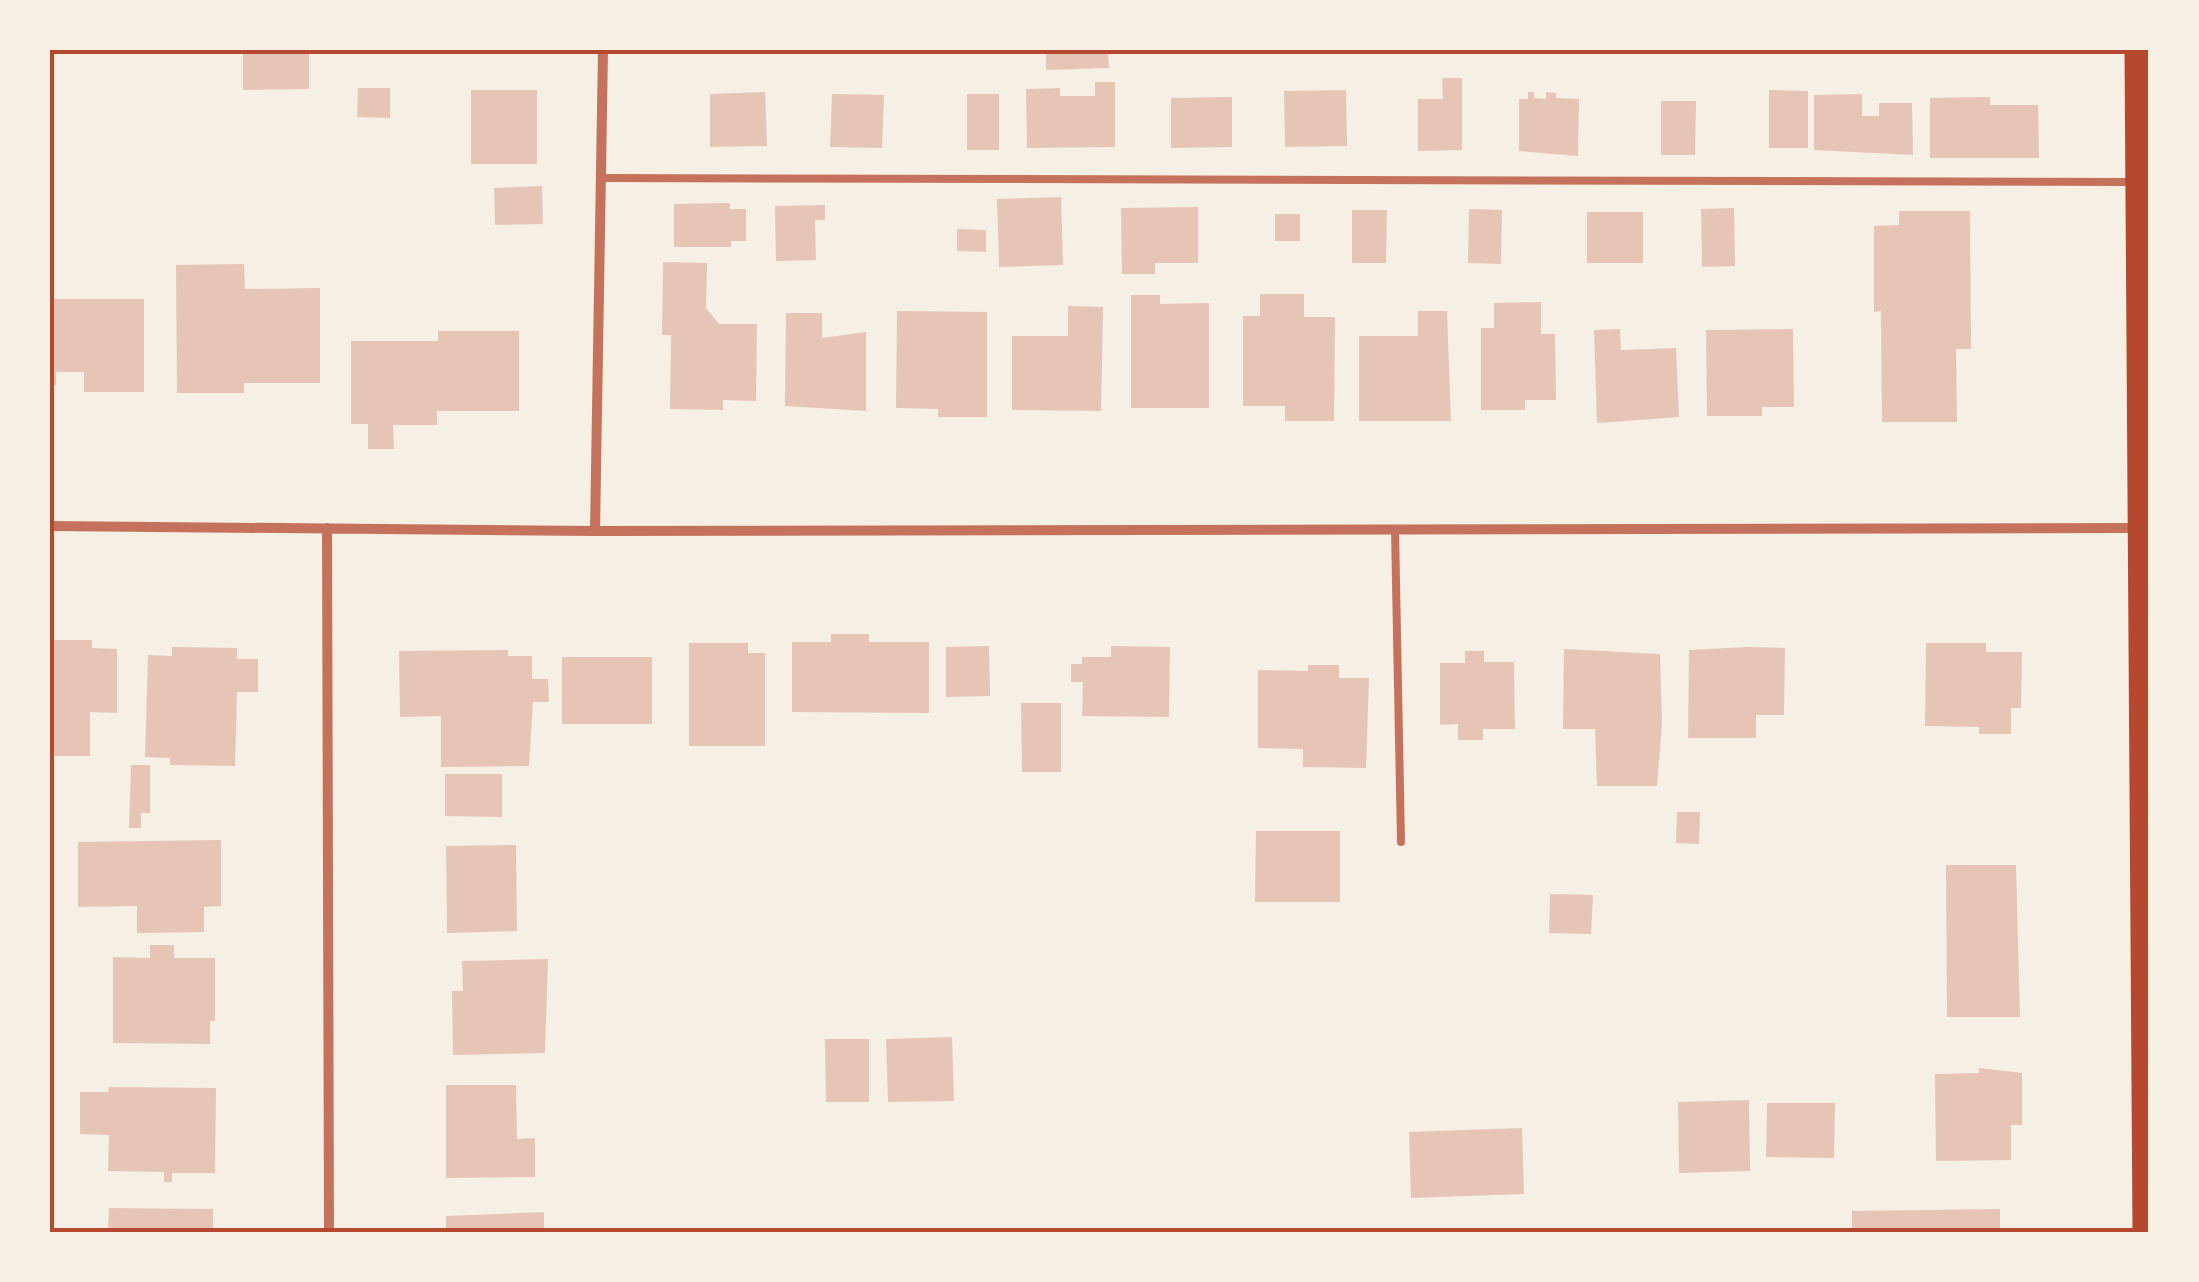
<svg xmlns="http://www.w3.org/2000/svg" width="2199" height="1282" font-family="Bitter,serif">
<rect width="100%" height="100%" fill="#f6efe4"/>
<path fill="#e6c5b7" d="M 228,50 L 309,50 L 309,89 L 243,90 L 243,54 L 228,54 Z
M 1046,50 L 1108,50 L 1109,68 L 1046,70 Z
M 1442,78 L 1462,78 L 1462,150 L 1418,151 L 1418,99 L 1443,99 Z
M 1095,82 L 1115,82 L 1115,147 L 1027,148 L 1026,89 L 1060,88 L 1060,96 L 1095,96 Z
M 358,88 L 390,88 L 390,118 L 357,117 Z
M 471,90 L 537,90 L 537,164 L 471,164 Z
M 1346,90 L 1347,146 L 1285,147 L 1284,91 Z
M 1769,90 L 1808,91 L 1808,148 L 1769,148 Z
M 765,92 L 767,146 L 710,147 L 710,94 Z
M 1528,92 L 1534,92 L 1534,98 L 1546,99 L 1546,92 L 1556,93 L 1556,98 L 1579,99 L 1578,156 L 1519,151 L 1519,99 L 1528,99 Z
M 832,94 L 884,95 L 882,148 L 830,147 Z
M 967,94 L 999,94 L 999,150 L 967,150 Z
M 1862,94 L 1862,116 L 1879,116 L 1879,103 L 1912,103 L 1913,155 L 1814,150 L 1814,95 Z
M 1232,97 L 1232,147 L 1171,148 L 1171,98 Z
M 1990,97 L 1990,105 L 2038,105 L 2039,158 L 1930,158 L 1930,98 Z
M 1661,101 L 1696,101 L 1695,155 L 1661,155 Z
M 542,186 L 543,224 L 495,225 L 494,188 Z
M 1061,197 L 1063,265 L 999,267 L 997,199 Z
M 730,203 L 730,209 L 746,209 L 746,241 L 731,241 L 731,247 L 674,247 L 674,204 Z
M 825,205 L 825,220 L 815,220 L 816,260 L 776,261 L 775,206 Z
M 1198,207 L 1198,263 L 1155,263 L 1155,274 L 1122,274 L 1121,208 Z
M 1734,208 L 1735,266 L 1702,267 L 1701,209 Z
M 1469,209 L 1502,210 L 1501,264 L 1468,263 Z
M 1352,210 L 1387,210 L 1386,263 L 1352,263 Z
M 1899,211 L 1970,211 L 1971,349 L 1956,349 L 1957,422 L 1882,422 L 1881,311 L 1874,312 L 1874,226 L 1899,225 Z
M 1587,212 L 1643,212 L 1643,263 L 1587,263 Z
M 1275,214 L 1300,214 L 1300,241 L 1275,241 Z
M 957,229 L 986,230 L 986,252 L 957,251 Z
M 663,262 L 707,263 L 706,308 L 719,324 L 757,324 L 756,401 L 723,400 L 723,410 L 670,409 L 671,335 L 662,335 Z
M 244,264 L 245,289 L 320,288 L 320,383 L 244,383 L 244,393 L 177,393 L 176,265 Z
M 1260,294 L 1304,294 L 1304,317 L 1335,317 L 1334,421 L 1285,421 L 1285,406 L 1243,406 L 1243,316 L 1260,316 Z
M 1131,295 L 1160,295 L 1160,304 L 1209,303 L 1209,408 L 1131,408 Z
M 50,299 L 144,299 L 144,392 L 84,392 L 84,372 L 56,372 L 56,385 L 50,385 Z
M 1541,302 L 1541,334 L 1555,334 L 1556,400 L 1525,400 L 1525,410 L 1481,410 L 1481,328 L 1494,328 L 1494,303 Z
M 1068,306 L 1103,307 L 1101,411 L 1012,410 L 1012,336 L 1068,336 Z
M 897,311 L 987,312 L 987,417 L 938,417 L 938,409 L 896,408 Z
M 1418,311 L 1447,311 L 1451,421 L 1359,421 L 1359,336 L 1418,336 Z
M 786,313 L 822,313 L 822,338 L 866,332 L 866,411 L 785,406 Z
M 1620,329 L 1621,350 L 1676,348 L 1679,417 L 1597,423 L 1594,330 Z
M 1793,329 L 1794,407 L 1762,407 L 1762,416 L 1707,416 L 1706,330 Z
M 438,331 L 519,331 L 519,411 L 437,411 L 437,425 L 393,425 L 394,449 L 368,449 L 368,424 L 351,424 L 351,341 L 438,341 Z
M 831,634 L 869,634 L 869,642 L 929,642 L 929,713 L 792,712 L 792,642 L 831,642 Z
M 50,640 L 92,640 L 92,648 L 117,649 L 117,713 L 90,712 L 90,756 L 50,756 Z
M 689,643 L 748,643 L 748,653 L 765,653 L 765,746 L 689,746 Z
M 1926,643 L 1986,643 L 1986,652 L 2022,652 L 2021,708 L 2011,708 L 2011,734 L 1979,734 L 1979,727 L 1925,726 Z
M 989,646 L 990,696 L 946,697 L 946,647 Z
M 1111,646 L 1170,647 L 1169,717 L 1082,716 L 1083,682 L 1071,682 L 1071,664 L 1082,664 L 1082,657 L 1111,657 Z
M 172,647 L 237,648 L 237,659 L 258,659 L 258,692 L 237,692 L 235,766 L 170,765 L 170,758 L 145,757 L 148,655 L 172,656 Z
M 1747,647 L 1785,648 L 1784,715 L 1756,715 L 1756,738 L 1688,738 L 1689,650 Z
M 1564,649 L 1660,654 L 1662,724 L 1657,786 L 1597,786 L 1595,729 L 1563,729 Z
M 508,650 L 508,656 L 532,656 L 532,679 L 548,679 L 549,702 L 533,702 L 529,766 L 441,767 L 441,716 L 400,717 L 399,651 Z
M 1465,651 L 1484,651 L 1484,662 L 1514,662 L 1515,729 L 1483,729 L 1483,740 L 1458,740 L 1458,724 L 1440,725 L 1440,663 L 1465,663 Z
M 562,657 L 652,657 L 652,724 L 562,724 Z
M 1308,665 L 1339,665 L 1339,678 L 1369,678 L 1366,768 L 1303,767 L 1303,749 L 1258,748 L 1258,670 L 1308,671 Z
M 1021,703 L 1061,703 L 1061,772 L 1022,772 Z
M 131,765 L 150,765 L 150,813 L 141,813 L 141,828 L 129,828 Z
M 445,774 L 502,774 L 502,817 L 445,816 Z
M 1677,812 L 1700,812 L 1699,844 L 1676,843 Z
M 1256,831 L 1340,831 L 1340,902 L 1255,902 Z
M 221,840 L 221,906 L 204,907 L 204,932 L 137,933 L 137,906 L 78,907 L 78,842 Z
M 516,845 L 517,931 L 447,933 L 446,846 Z
M 1946,865 L 2016,865 L 2020,1017 L 1947,1017 Z
M 1550,894 L 1593,895 L 1591,934 L 1549,933 Z
M 150,945 L 174,945 L 174,958 L 215,958 L 215,1021 L 210,1021 L 210,1044 L 113,1043 L 113,957 L 150,958 Z
M 548,959 L 545,1053 L 453,1055 L 452,991 L 463,991 L 462,961 Z
M 952,1037 L 954,1101 L 888,1102 L 886,1039 Z
M 825,1039 L 869,1039 L 869,1102 L 826,1102 Z
M 1979,1068 L 2022,1073 L 2022,1125 L 2011,1125 L 2011,1160 L 1936,1161 L 1935,1074 L 1979,1073 Z
M 446,1085 L 516,1085 L 517,1139 L 535,1138 L 535,1177 L 446,1178 Z
M 109,1087 L 216,1088 L 215,1173 L 172,1173 L 172,1182 L 164,1182 L 164,1172 L 108,1171 L 109,1135 L 80,1134 L 80,1092 L 108,1092 Z
M 1749,1100 L 1750,1171 L 1679,1173 L 1678,1102 Z
M 1767,1103 L 1835,1103 L 1834,1158 L 1766,1157 Z
M 1522,1128 L 1524,1194 L 1411,1198 L 1409,1132 Z
M 109,1208 L 213,1209 L 213,1232 L 108,1232 Z
M 2000,1209 L 2000,1232 L 1852,1232 L 1852,1211 Z
M 544,1212 L 544,1232 L 446,1232 L 446,1216 Z"/>
<g fill="none" stroke-linecap="round" stroke-linejoin="round">
<path stroke="#c5725c" stroke-width="8" d="M 601,178 L 2132,182
M 1395,530 L 1401,842"/>
<path stroke="#c5725c" stroke-width="10" d="M 50,526 L 595,531 L 2138,528
M 327,528 L 329,1232
M 595,531 L 603,50"/>
<path stroke="#b5482f" stroke-width="25" d="M 2137,50 L 2145,1232"/>
</g>
<rect width="2199" height="1282" fill="none" stroke="#f6efe4" stroke-width="105"/>
<rect x="52" y="52" width="2094" height="1178" fill="none" stroke="#b5482f" stroke-width="4"/>
</svg>
